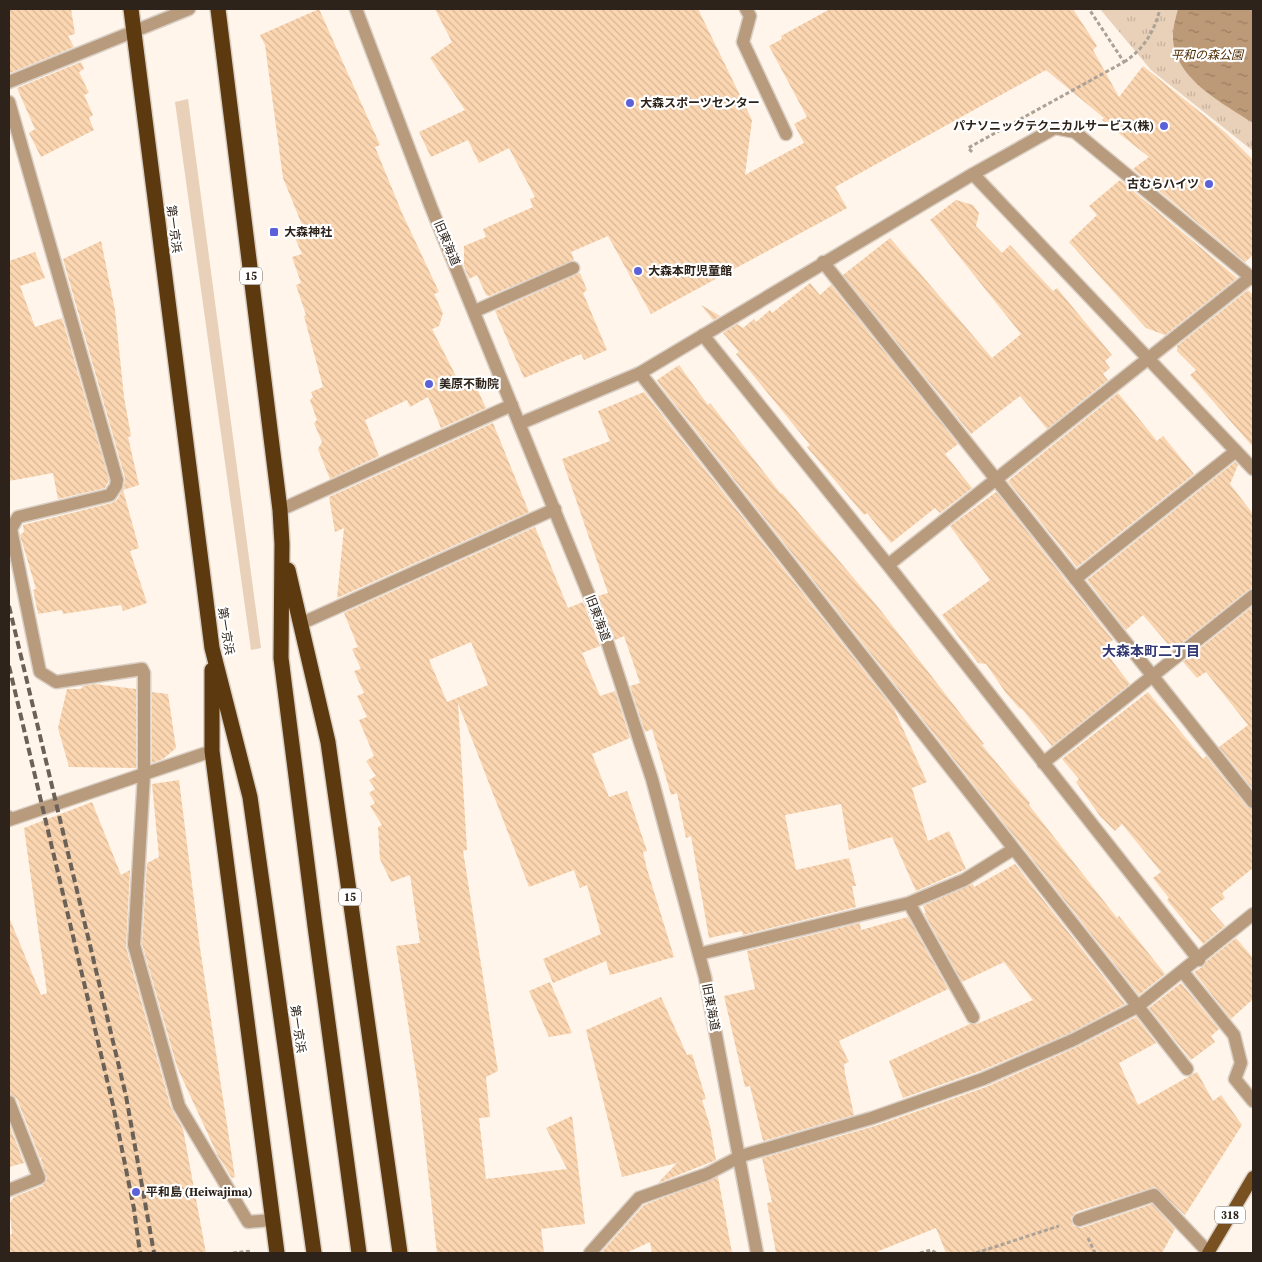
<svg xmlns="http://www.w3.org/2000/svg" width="1262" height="1262" font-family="'Source Serif 4','Noto Sans JP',serif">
<defs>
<pattern id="park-tufts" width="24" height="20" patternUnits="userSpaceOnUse" patternTransform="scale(1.25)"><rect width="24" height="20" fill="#e8d0b9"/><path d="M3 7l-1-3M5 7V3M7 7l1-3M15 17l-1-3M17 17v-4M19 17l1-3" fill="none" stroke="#c7b29e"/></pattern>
<pattern id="water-ripples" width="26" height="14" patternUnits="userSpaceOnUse" patternTransform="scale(1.25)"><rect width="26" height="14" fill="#bd9a77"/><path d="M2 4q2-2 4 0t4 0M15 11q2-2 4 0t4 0" fill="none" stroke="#9a7d61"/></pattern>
<pattern id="building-back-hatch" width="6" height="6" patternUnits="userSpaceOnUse" patternTransform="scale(1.25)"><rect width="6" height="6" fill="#fbd6b1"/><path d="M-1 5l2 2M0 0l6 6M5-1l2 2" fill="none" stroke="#d7b798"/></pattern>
</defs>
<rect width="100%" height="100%" fill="#fff5ea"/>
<path fill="#e8d0b9" d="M 188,99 L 261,648 L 251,650 L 175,102 Z"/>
<path fill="url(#park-tufts)" d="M 1100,9 L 1253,9 L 1253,151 L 1151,70 Z"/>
<path fill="url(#water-ripples)" d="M 1178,9 L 1253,9 L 1253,123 C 1223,103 1172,78 1173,35 C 1173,27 1176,17 1178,9 Z"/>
<path fill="url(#building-back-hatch)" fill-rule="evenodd" d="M 9,9 L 71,9 L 75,34 L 68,36 L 74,47 L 10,73 Z
M 319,9 L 380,145 L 375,147 L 402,213 L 439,292 L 434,294 L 443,313 L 439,326 L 432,329 L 461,386 L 473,380 L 486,408 L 441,428 L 428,397 L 410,407 L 407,400 L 365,420 L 379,456 L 330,479 L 318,449 L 322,442 L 314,423 L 317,420 L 310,400 L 313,397 L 311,392 L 323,387 L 304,316 L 306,315 L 296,285 L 301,283 L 292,257 L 302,254 L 292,231 L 303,227 L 283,178 L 265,45 L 260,35 Z
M 435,9 L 698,9 L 752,120 L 745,175 L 804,143 L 794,124 L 807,117 L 769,46 L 782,39 L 781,36 L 830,9 L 1073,9 L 1097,46 L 1093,50 L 1119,97 L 1143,66 L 1226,133 L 1253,160 L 1253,255 L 1245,262 L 1133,169 L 1149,157 L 1102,120 L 1104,118 L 1046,70 L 835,187 L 847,208 L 651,314 L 608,236 L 571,252 L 574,260 L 489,296 L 486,295 L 477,275 L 469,279 L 464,266 L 464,246 L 486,237 L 483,229 L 533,207 L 530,199 L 535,197 L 509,148 L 479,163 L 468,140 L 431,157 L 419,132 L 465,110 L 430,58 L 452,42 Z
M 81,62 L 84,69 L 79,72 L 89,93 L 84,95 L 93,115 L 89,118 L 94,130 L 41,157 L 29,133 L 35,129 L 17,88 Z
M 1120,180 L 1237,278 L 1165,335 L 1146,328 L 1069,242 L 1097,215 L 1089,206 Z
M 956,200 L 973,205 L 979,213 L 976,226 L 1002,253 L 1010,245 L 1053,291 L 1057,288 L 1112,355 L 1105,361 L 1110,368 L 1103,374 L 1108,380 L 1047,429 L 1020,396 L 971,434 L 843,275 L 890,238 L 992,358 L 1021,334 L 930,220 Z
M 101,241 L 115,310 L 124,397 L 131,436 L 128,437 L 139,485 L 123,490 L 139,548 L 130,551 L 147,603 L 123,611 L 121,605 L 63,614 L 62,610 L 38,614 L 33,590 L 36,589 L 20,535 L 24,532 L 23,525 L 112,503 L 117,500 L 124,487 L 125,478 L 63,259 Z
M 35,252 L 45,278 L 20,286 L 35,327 L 62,318 L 109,480 L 105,488 L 58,499 L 53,473 L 9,481 L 9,261 Z
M 580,273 L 587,290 L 583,293 L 607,350 L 584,360 L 581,354 L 524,378 L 495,311 Z
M 810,283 L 820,295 L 831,285 L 958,444 L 945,454 L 972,488 L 940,513 L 935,508 L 891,543 L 867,513 L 864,515 L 807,447 L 810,445 L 736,354 L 739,352 L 723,333 L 737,324 L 743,328 L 754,319 L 756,322 L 770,310 L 772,313 Z
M 1248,290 L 1253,295 L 1253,447 L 1190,375 L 1196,370 L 1177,351 L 1177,346 Z
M 701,305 L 720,316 L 713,320 Z
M 679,365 L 708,405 L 710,403 L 781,494 L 782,493 L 878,607 L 984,744 L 982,745 L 1030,803 L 1029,805 L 1117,918 L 1119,916 L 1165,974 L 1139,995 L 660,385 L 657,380 Z
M 644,392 L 894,709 L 927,782 L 912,788 L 928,841 L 949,831 L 966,869 L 916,891 L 892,837 L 849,850 L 841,804 L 785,815 L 796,870 L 849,858 L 856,886 L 852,886 L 856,907 L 743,935 L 742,931 L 709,938 L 691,836 L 686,838 L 677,793 L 671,795 L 652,729 L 645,732 L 630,686 L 640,683 L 624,636 L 615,640 L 598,596 L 608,593 L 562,459 L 610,441 L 598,411 Z
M 1118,393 L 1157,441 L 1163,436 L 1194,474 L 1077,567 L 1008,481 Z
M 493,423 L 529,512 L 337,598 L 344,528 L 335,532 L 329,497 Z
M 1235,462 L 1238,465 L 1230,484 L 1253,514 L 1253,588 L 1248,590 L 1173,650 L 1143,615 L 1126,630 L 1087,580 Z
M 996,492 L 1113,640 L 1103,649 L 1130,684 L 1052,746 L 1021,708 L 1020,709 L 1006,693 L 986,664 L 978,663 L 942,615 L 990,580 L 950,526 Z
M 535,527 L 568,608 L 583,602 L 600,646 L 582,653 L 600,696 L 615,691 L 630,738 L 592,754 L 609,797 L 627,791 L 647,851 L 643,852 L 647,869 L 674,957 L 610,975 L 606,961 L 553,983 L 543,959 L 601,934 L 587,885 L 580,888 L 574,870 L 529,887 L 458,703 L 467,850 L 463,851 L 498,1071 L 486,1077 L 490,1117 L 479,1118 L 486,1179 L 567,1169 L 546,1128 L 572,1116 L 585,1224 L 541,1229 L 544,1253 L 437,1253 L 419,1093 L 396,946 L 420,943 L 410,875 L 391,882 L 380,859 L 378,827 L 382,825 L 370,806 L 375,803 L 369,793 L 375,789 L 369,780 L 376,776 L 366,761 L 374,756 L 359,720 L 367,717 L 357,696 L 364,693 L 354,671 L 361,669 L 352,649 L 358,647 L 344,613 ZM 471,642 L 488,685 L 447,702 L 429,660 Z
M 1253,606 L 1253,789 L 1219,747 L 1248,725 L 1206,672 L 1197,678 L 1183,662 Z
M 95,684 L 136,689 L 136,768 L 69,767 L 58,728 L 67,689 L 81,689 L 83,686 Z
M 152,692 L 168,694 L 176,748 L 163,759 L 152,763 Z
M 1148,692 L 1203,759 L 1206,756 L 1247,807 L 1253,810 L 1253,868 L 1222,893 L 1225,898 L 1210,909 L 1225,926 L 1203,944 L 1167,900 L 1169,898 L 1153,878 L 1161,872 L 1122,824 L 1115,831 L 1100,816 L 1076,782 L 1079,779 L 1062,759 Z
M 179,780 L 200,948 L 235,1177 L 232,1178 L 218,1156 L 177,1067 L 142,944 L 147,863 L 159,857 L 152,784 Z
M 92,802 L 121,875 L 130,870 L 126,947 L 171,1108 L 183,1129 L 206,1253 L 9,1253 L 9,1235 L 12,1234 L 9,1204 L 14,1197 L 42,1186 L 47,1179 L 41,1160 L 42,1157 L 40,1158 L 17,1099 L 9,1094 L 9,917 L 41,995 L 47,993 L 24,828 Z
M 1015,864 L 1125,1004 L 1070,1033 L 980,1071 L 903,1098 L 889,1061 L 970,1024 L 977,1024 L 1033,1000 L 1004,962 L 962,982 L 924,913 L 926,913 L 923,906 L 973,884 L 974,887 Z
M 908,917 L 948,989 L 839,1041 L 849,1062 L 844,1064 L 845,1074 L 854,1115 L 763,1141 L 750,1086 L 745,1087 L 724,996 L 755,989 L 747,951 L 860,923 L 861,930 Z
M 1236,938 L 1253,958 L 1253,999 L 1231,1019 L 1194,972 L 1204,966 L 1207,961 Z
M 550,982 L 572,1033 L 549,1037 L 529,991 Z
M 1181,983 L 1219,1029 L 1211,1036 L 1215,1042 L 1191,1060 L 1149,1008 Z
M 661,997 L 687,1055 L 692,1054 L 706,1099 L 702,1100 L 710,1126 L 716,1160 L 658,1183 L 677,1163 L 622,1177 L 586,1030 Z
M 1136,1017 L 1156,1043 L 1119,1063 L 1138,1105 L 1197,1072 L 1213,1101 L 1221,1095 L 1242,1125 L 1185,1215 L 1155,1187 L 1076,1212 L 1071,1218 L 1073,1226 L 1081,1228 L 1152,1204 L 1175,1229 L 1162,1253 L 946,1253 L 936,1228 L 874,1253 L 776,1253 L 767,1203 L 772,1202 L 762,1158 L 875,1126 L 986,1087 L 1077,1047 Z
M 9,1124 L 24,1163 L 9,1167 Z
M 718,1177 L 732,1253 L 652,1253 L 650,1242 L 626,1253 L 601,1253 L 644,1205 Z"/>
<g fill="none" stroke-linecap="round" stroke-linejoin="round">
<defs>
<path id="lane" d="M 746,9 L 750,16 L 743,42 L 786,134
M 823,262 L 1253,802
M 475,311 L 573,268
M 640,373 L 1187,1069
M 1075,579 L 1236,451
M 300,624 L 555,509
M 909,903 L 973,1017
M 699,954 L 909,903 L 964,880 L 1012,850
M 9,1102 L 39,1178 L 9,1190
M 1079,1220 L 1154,1195 L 1208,1252"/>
<path id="street" d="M 356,9 L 431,207 L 604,632 L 652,779 L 705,977 L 757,1253
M 9,82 L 189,9
M 9,102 L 117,480 L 116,486 L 110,495 L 18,517 L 11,529 L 40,672 L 56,682 L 142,669 L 144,673 L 144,774 L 212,751
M 973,174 L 1055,128 L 1075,132 L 1253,279
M 703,335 L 888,565 L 1199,960
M 521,423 L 640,373 L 973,174 L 1253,469
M 280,510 L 512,405
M 888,565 L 1251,277
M 1043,763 L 1253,596
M 9,817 L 9,820 L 144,774 L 134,945 L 179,1106 L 248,1222 L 272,1220
M 1183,972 L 1234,1035 L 1241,1063 L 1235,1079 L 1253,1101
M 590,1253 L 639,1198 L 707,1174 L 741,1156 L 872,1118 L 983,1079 L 1073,1040 L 1137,1007 L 1253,914"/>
<path id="primary" d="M 1208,1253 L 1253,1177"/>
<path id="highway" d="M 131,9 L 212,648 L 250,797 L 314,1253
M 218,9 L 280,510 L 282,544 L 281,658 L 315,926 L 359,1253
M 288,570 L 328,742 L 400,1253
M 212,670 L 212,751 L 277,1253"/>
</defs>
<use href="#lane" stroke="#d9cfc5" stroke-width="15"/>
<use href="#street" stroke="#d9cfc5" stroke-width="15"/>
<use href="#primary" stroke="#d9cfc5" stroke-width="15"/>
<use href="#highway" stroke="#d9cfc5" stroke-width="18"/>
<path stroke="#aca298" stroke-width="3" stroke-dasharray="4 2.5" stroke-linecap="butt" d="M 1124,62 C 1144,49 1154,32 1160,9
M 972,152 L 968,148 L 1124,62 L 1089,9
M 1088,1238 L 1095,1253
M 233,1253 L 251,1251
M 920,1253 L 931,1250 L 936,1253
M 976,1253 L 1059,1226"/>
<use href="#lane" stroke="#b89a7c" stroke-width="12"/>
<use href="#street" stroke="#b89a7c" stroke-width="12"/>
<use href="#primary" stroke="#795020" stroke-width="12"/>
<use href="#highway" stroke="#5c390e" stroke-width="15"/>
<path stroke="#6b6157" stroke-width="4" stroke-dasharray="8 4" stroke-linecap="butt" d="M 9,606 L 126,1096 L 154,1253
M 9,666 L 113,1105 L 134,1209 L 140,1253"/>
</g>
<g fill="#5c61d9" stroke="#fff" stroke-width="2">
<circle cx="630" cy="103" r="5"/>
<circle cx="1164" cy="126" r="5"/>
<circle cx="1209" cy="184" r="5"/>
<rect x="269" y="227" width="10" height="10" rx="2.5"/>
<circle cx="638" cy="271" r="5"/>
<circle cx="429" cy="384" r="5"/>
<circle cx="136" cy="1192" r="5"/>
</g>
<g text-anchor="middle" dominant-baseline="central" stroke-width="4.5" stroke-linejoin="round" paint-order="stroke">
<g fill="#fff" stroke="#6c655f" stroke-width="1">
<rect x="240" y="267.5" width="22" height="17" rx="4"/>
<rect x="339" y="888.5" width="22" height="17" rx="4"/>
<rect x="1215" y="1206.5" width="30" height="17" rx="4"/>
</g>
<g font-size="11" font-weight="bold" fill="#2d231a">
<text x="251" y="276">15</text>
<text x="350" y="897">15</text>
<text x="1230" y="1215">318</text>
</g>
<g font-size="12" font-style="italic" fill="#4e2c00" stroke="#fff">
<text x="1207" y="55">平和の森公園</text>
</g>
<g font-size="12" font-weight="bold" fill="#2d231a" stroke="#fff" text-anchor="start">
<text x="640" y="103">大森スポーツセンター</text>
<text x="1154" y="126" text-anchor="end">パナソニックテクニカルサービス(株)</text>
<text x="1199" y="184" text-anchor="end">古むらハイツ</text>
<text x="284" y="232">大森神社</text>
<text x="648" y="271">大森本町児童館</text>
<text x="439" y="384">美原不動院</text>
<text x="146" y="1192">平和島 (Heiwajima)</text>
</g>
<g font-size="12" fill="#2d231a" stroke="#fff">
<text transform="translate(174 229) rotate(83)">第一京浜</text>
<text transform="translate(447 243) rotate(67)">旧東海道</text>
<text transform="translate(598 618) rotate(69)">旧東海道</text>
<text transform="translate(226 631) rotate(81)">第一京浜</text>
<text transform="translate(711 1007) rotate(79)">旧東海道</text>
<text transform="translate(298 1029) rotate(82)">第一京浜</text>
</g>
<g font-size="14" font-weight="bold" fill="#333873" stroke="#fff">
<text x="1151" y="651">大森本町二丁目</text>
</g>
</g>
<rect width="1262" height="1262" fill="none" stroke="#2d231a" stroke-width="20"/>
</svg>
